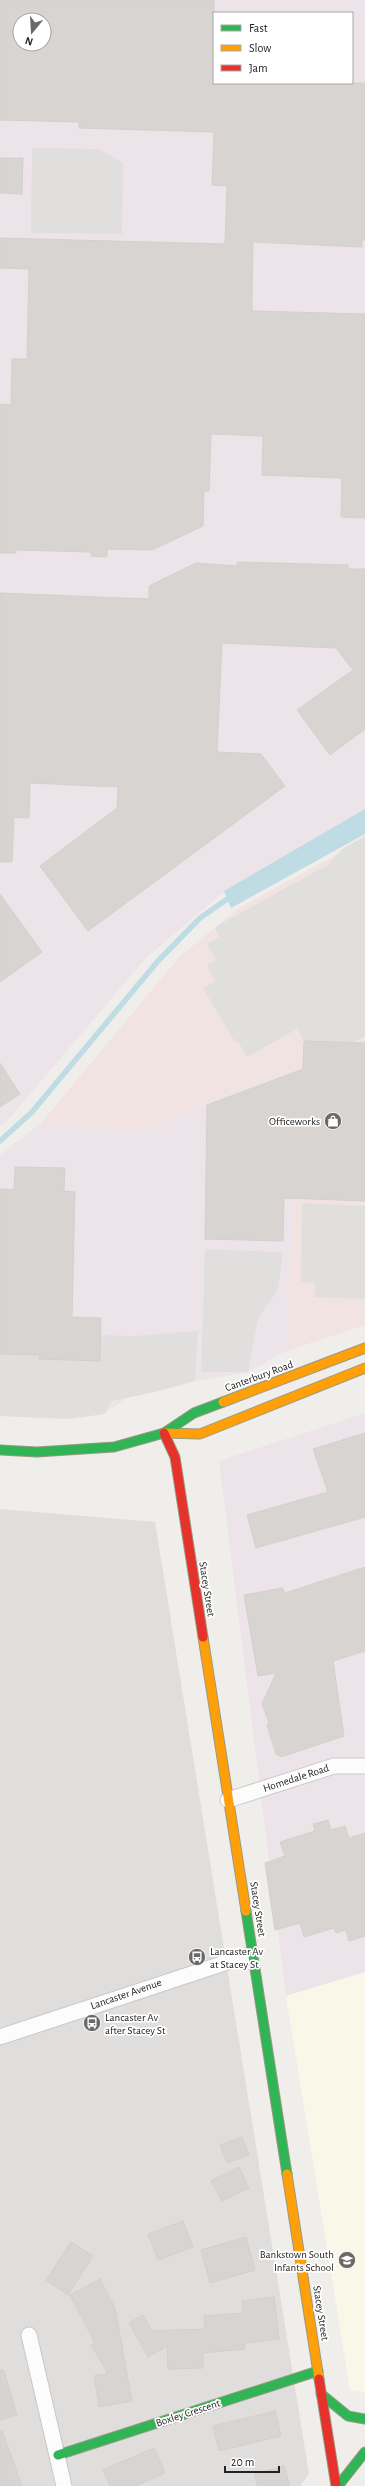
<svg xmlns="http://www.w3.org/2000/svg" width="365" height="2486" font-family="'Alegreya Sans',sans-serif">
<rect width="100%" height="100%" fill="#f0eeeb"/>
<path fill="#dfdedc" d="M 0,1509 L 155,1522 L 309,2474 L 300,2486 L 0,2486 Z"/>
<path fill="#f1e3e1" d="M 365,839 L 365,1325 L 286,1351 L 299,1071 L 247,1085 L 142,1131 L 41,1123 L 179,957 L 239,908 Z"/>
<path fill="#ede4e9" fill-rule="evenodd" d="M 0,0 L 365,0 L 365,811 L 220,895 L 147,957 L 7,1121 L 0,1126 ZM 214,13 L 352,13 L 352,83 L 214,83 ZM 20,20 L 44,20 L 44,44 L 20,44 Z
M 299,1071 L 286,1351 L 248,1372 L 195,1381 L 127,1398 L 104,1414 L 70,1419 L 0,1416 L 0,1155 L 41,1123 L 142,1131 L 247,1085 Z
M 365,1413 L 365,1972 L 286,1996 L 219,1461 Z"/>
<path fill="#f8f7e8" d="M 365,1972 L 365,2392 L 350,2390 L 286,1996 Z"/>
<path fill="#e0dfde" d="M 32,148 L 99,149 L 123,163 L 122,234 L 31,233 Z
M 365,836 L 365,1036 L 352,1043 L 304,1041 L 297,1029 L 247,1057 L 238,1041 L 235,1042 L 203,988 L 215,981 L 207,965 L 216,960 L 207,944 L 219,937 L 215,927 L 328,865 L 342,849 Z
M 302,1203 L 365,1206 L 365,1299 L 315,1297 L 315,1283 L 301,1282 Z
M 205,1249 L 283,1252 L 278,1290 L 258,1318 L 248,1372 L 201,1372 Z
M 198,1331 L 195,1381 L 159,1391 L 112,1401 L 104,1414 L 70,1419 L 0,1416 L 0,1354 L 40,1355 L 40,1359 L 100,1361 L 101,1335 L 134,1336 Z"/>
<path fill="#bfdbe3" d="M 365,809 L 365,834 L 231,908 L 224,891 Z"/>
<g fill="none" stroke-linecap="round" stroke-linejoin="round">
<path stroke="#bfdbe3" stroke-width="5.5" d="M 0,1141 L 32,1112 L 158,961 L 200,918 L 233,895"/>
</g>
<path fill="#d7d4d2" stroke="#d3d0cc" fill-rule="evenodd" d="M 0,0 L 214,0 L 214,83 L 365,83 L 365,240 L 362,240 L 362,247 L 253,242 L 252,296 L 252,311 L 365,314 L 365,518 L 341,517 L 342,478 L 262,475 L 263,436 L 211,434 L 209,491 L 204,491 L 203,526 L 152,550 L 107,549 L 107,557 L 91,556 L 91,552 L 16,550 L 16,553 L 0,553 L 0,404 L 11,405 L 12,359 L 27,359 L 29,269 L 0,268 L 0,238 L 225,244 L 227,186 L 212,185 L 214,132 L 79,128 L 79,122 L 0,120 ZM 20,20 L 44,20 L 44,44 L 20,44 Z
M 0,158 L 23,158 L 22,194 L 0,193 Z
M 237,562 L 348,565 L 348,569 L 365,569 L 365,729 L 330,755 L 297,710 L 353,670 L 336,648 L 222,643 L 217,752 L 261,754 L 285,786 L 88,931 L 40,866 L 117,808 L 118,787 L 30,783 L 29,818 L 14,817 L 12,862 L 0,862 L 0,593 L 149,599 L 149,586 L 196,563 L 237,566 Z
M 0,894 L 42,952 L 0,982 Z
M 304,1041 L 365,1043 L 365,1201 L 284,1198 L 283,1241 L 205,1239 L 207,1105 L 303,1069 Z
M 0,1063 L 20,1094 L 0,1107 Z
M 15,1167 L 65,1168 L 64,1191 L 75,1192 L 72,1317 L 101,1318 L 100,1361 L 39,1359 L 40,1355 L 0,1354 L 0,1189 L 14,1190 Z
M 365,1433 L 365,1517 L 256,1548 L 247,1515 L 328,1492 L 313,1449 Z
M 365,1567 L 365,1651 L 333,1661 L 344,1736 L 281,1757 L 276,1754 L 267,1725 L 269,1723 L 262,1704 L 276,1673 L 258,1676 L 244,1595 L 282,1588 L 285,1593 Z
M 328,1820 L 331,1830 L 345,1826 L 349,1838 L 365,1833 L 365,1936 L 349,1941 L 346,1930 L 336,1933 L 334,1928 L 304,1937 L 300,1923 L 275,1930 L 265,1863 L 285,1856 L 280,1842 L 315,1831 L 313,1824 Z
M 242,2137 L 249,2155 L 227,2163 L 220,2145 Z
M 239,2167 L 249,2188 L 222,2201 L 211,2181 Z
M 183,2221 L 193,2247 L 158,2260 L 148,2234 Z
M 246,2237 L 255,2270 L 210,2283 L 201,2250 Z
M 71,2242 L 93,2256 L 68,2295 L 46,2280 Z
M 100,2279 L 115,2308 L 132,2401 L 99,2407 L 94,2376 L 108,2373 L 91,2345 L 95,2343 L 70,2295 Z
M 274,2297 L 279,2339 L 244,2343 L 245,2349 L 203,2353 L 203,2368 L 168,2369 L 167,2346 L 148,2357 L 129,2323 L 143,2315 L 152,2331 L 205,2329 L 204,2316 L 243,2313 L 242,2301 Z
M 0,2370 L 4,2370 L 17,2415 L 0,2420 Z
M 275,2411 L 281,2436 L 219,2451 L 213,2426 Z
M 2,2430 L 22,2486 L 0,2486 L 0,2431 Z
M 154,2448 L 165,2473 L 136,2486 L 110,2486 L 103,2470 Z
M 284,2466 L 290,2486 L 258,2486 L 254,2474 Z"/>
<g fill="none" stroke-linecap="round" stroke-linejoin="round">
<defs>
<path id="street" d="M 228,1800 L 334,1766 L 365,1766
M 0,2037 L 252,1954
M 29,2335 L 64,2486"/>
<path id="fast" d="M 0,1450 L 37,1452 L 114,1447 L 164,1433 L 194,1413 L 223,1402
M 246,1911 L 287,2174
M 321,2394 L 348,2416 L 365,2419
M 58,2455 L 318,2371
M 338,2486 L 365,2452"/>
<path id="slow" d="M 223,1402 L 365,1348
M 164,1433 L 200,1434 L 365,1368
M 203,1637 L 246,1911
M 287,2174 L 319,2379"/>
<path id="jam" d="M 164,1433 L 175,1457 L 203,1637
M 319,2379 L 336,2486"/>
</defs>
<use href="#street" stroke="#c9c8c7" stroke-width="17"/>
<use href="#fast" stroke="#999a82" stroke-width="11"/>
<use href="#slow" stroke="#999a82" stroke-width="11"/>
<use href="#jam" stroke="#999a82" stroke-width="11"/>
<use href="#street" stroke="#fdfcfc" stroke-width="15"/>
<use href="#fast" stroke="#30b455" stroke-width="9"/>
<use href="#slow" stroke="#ff9f0a" stroke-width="9"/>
<use href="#jam" stroke="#e5322d" stroke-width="9"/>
</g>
<defs>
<symbol id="shop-disc" viewBox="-11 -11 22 22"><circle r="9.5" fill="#6a6968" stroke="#fff"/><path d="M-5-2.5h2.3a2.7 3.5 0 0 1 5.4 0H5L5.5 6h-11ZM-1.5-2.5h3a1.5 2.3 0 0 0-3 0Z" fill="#fff"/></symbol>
<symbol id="bus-disc" viewBox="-11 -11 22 22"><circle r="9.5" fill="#6a6968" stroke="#fff"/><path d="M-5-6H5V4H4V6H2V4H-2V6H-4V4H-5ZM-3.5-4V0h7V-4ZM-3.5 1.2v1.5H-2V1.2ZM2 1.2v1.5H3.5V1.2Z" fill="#fff"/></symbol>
<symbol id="school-disc" viewBox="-11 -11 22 22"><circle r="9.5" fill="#6a6968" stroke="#fff"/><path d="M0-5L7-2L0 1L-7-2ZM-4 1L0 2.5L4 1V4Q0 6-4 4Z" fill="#fff"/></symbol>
</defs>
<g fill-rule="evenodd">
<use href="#shop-disc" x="323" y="1111" width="20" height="20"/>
<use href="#bus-disc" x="187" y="1947" width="20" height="20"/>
<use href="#bus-disc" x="82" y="2013" width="20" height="20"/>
<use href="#school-disc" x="337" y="2250" width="20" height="20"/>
</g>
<g text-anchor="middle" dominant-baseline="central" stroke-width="3.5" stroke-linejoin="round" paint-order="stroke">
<g font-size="11" fill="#222" stroke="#fff" text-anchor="end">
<text x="320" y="1121">Officeworks</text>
<text x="210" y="1951" text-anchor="start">Lancaster Av<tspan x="210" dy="13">at Stacey St</tspan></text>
<text x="105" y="2017" text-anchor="start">Lancaster Av<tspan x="105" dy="13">after Stacey St</tspan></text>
<text x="334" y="2254">Bankstown South<tspan x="334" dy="13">Infants School</tspan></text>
</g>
<g font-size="11" fill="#222" stroke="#fff">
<text transform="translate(259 1376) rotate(-20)">Canterbury Road</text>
<text transform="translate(207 1589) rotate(81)">Stacey Street</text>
<text transform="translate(296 1778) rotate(-18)">Homedale Road</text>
<text transform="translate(258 1909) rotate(81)">Stacey Street</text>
<text transform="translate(126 1994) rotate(-19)">Lancaster Avenue</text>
<text transform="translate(321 2313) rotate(81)">Stacey Street</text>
<text transform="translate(188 2413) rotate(-18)">Boxley Crescent</text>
</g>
</g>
<rect x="213" y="12" width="140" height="72" fill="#ffffff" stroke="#a7a7a7"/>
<rect x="221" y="25" width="20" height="6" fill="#30b455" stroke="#a7a7a7"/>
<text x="249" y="32" font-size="12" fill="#222222">Fast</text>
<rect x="221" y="45" width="20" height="6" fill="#ff9f0a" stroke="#a7a7a7"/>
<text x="249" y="52" font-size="12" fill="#222222">Slow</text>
<rect x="221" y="65" width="20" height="6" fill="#e5322d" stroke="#a7a7a7"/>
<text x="249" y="72" font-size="12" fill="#222222">Jam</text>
<g transform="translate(32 32) rotate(198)"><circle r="19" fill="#ffffff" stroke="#a7a7a7"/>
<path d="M0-3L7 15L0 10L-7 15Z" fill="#6a6968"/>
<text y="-6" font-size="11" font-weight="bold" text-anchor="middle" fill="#222222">N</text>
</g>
<path d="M225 2466v6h54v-6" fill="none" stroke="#222222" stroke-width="2"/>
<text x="231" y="2466" font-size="12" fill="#222222" stroke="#ffffff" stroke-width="3" paint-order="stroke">20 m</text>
</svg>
